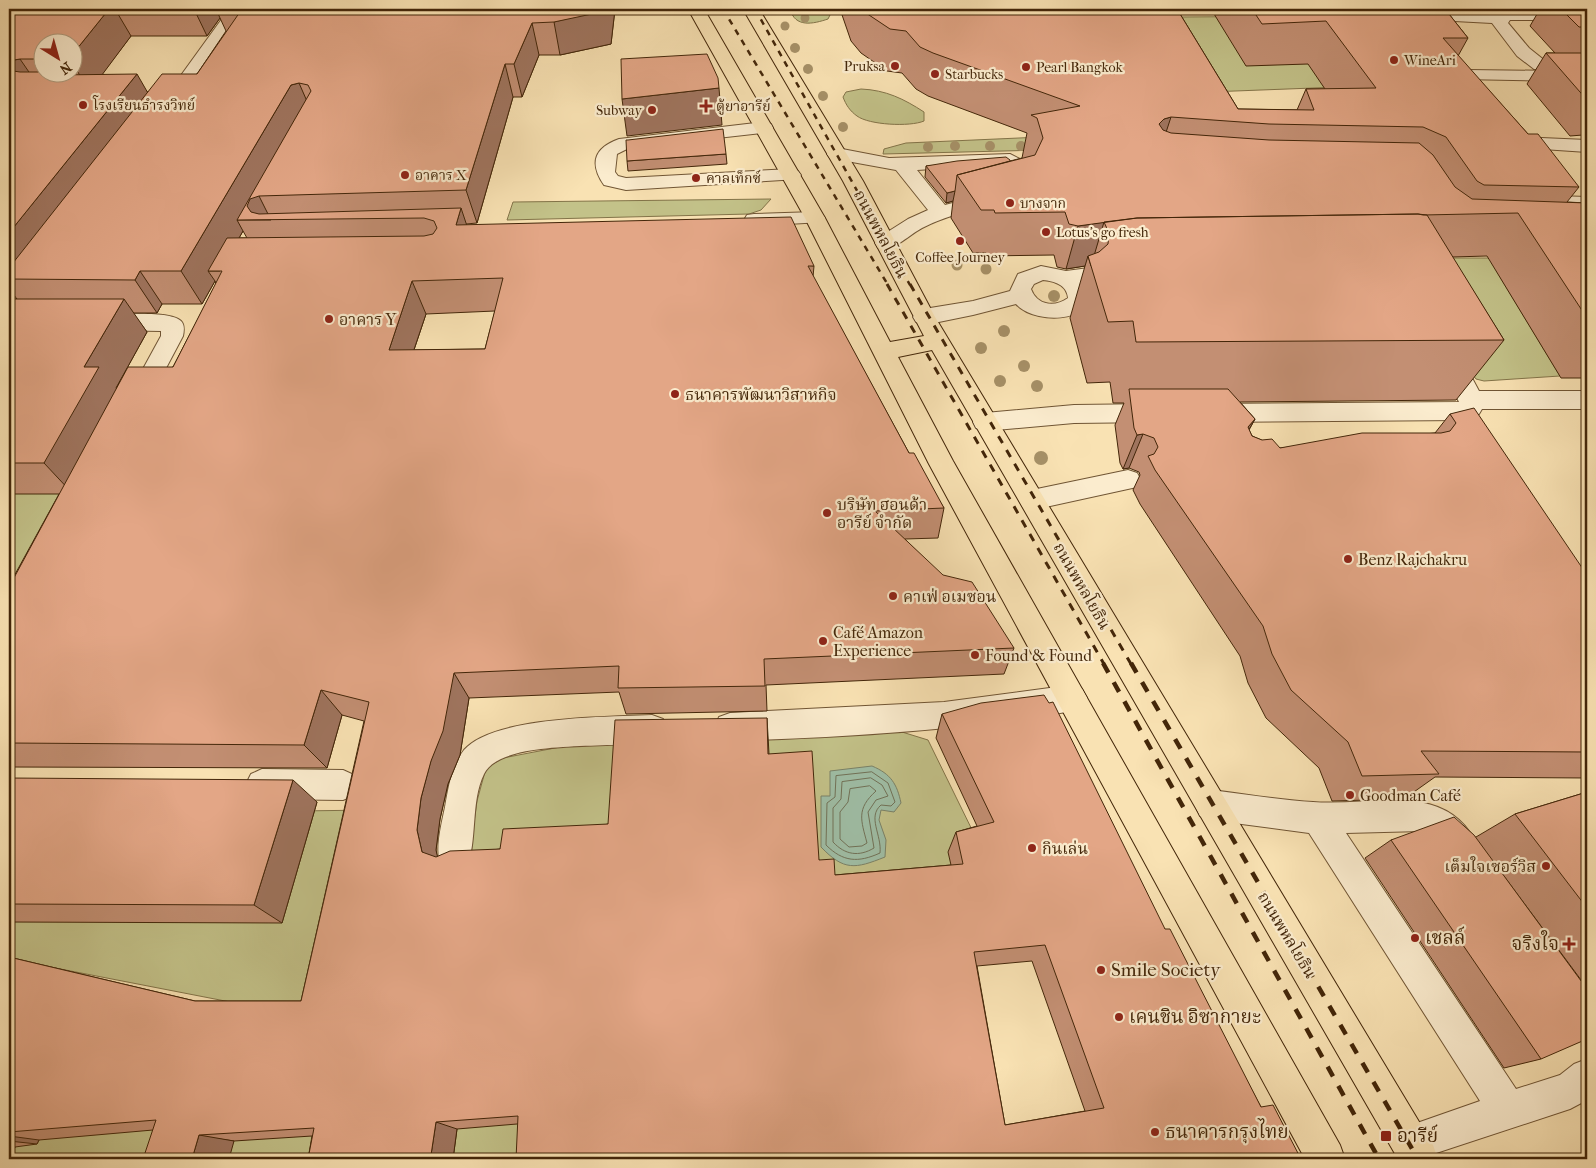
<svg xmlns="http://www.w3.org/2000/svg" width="1596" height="1168" font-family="'IM FELL French Canon','Noto Serif Thai',serif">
<rect width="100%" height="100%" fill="#f9e2b3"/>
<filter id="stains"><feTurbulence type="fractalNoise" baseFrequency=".004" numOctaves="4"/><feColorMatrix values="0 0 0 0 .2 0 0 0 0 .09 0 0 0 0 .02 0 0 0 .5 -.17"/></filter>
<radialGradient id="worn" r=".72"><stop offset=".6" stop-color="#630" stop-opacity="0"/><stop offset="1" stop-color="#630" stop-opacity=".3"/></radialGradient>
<path fill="#c3c289" stroke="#837449" d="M 790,9 L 833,9 L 828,19 C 813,24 795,28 790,9 Z
M 1362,16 L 1366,86 L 1209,92 L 1173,17 Z
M 861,89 C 886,90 904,99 924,112 L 924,121 C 910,127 869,125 857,116 C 850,111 846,105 843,97 L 846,92 Z
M 1132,133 L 1084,149 L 883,154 L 884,149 L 906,143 Z
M 771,199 L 761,210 L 749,214 L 507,220 L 513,202 Z
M 1381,258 L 1574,258 L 1499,275 L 1560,376 L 1484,381 L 1476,379 Z
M 129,381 L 9,612 L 9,495 L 88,384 Z
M 902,732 L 928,740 L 979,844 L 955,914 L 466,879 L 477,801 L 486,768 L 503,758 L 586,742 Z
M 370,810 L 325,1007 L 256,1007 L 9,959 L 9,906 L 298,811 Z
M 522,1115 L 519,1159 L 9,1159 L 9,1128 Z"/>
<path fill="#9fbfa7" stroke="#7a8268" d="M 872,766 C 891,774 897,784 901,803 L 894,812 L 881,810 L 879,820 L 886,840 L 885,857 C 855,869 844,871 821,847 L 821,796 L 830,796 L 830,771 Z"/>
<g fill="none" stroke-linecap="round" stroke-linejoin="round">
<path stroke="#717258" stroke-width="1" d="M 872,772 L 888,783 L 895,802 L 891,806 L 881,805 C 867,817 882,835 880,853 C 858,863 843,862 826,845 L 827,803 L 835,797 L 836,776 Z
M 871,778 L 882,785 L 888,796 L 876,800 L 868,812 L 874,848 C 859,857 845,855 833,842 L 833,808 L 841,799 L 842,782 Z
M 870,786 L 876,791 C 856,809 861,820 867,843 L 862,846 L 849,847 L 840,839 L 840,812 L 848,802 L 850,789 Z"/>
<defs>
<path id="minor" d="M 229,9 L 245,9 L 176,107 L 164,107 L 161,103 Z
M 1423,10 L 1498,13 L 1507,10 L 1587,10 L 1587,20 L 1510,20 L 1508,23 L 1529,48 L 1544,60 L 1587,59 L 1587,69 L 1534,69 L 1517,56 L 1492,23 L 1417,19 L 1415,15 L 1417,11 Z
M 1467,70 L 1561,71 L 1567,72 L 1570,76 L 1567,80 L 1561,81 L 1461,79 L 1458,75 L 1461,71 Z
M 764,122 L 771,124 L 773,128 L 771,132 L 629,148 L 617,154 L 615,172 L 618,176 L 626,178 L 791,169 L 798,171 L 801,175 L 798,179 L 626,190 L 604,185 C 589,163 594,148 619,139 Z
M 1518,137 L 1587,140 L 1587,152 L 1511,147 L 1508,143 L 1511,139 Z
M 837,148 L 889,158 L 1010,154 L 1026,162 L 1032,182 L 1025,196 C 991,206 953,212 922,228 C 907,236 894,252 878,248 L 875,243 L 878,238 L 908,219 L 928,210 L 896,170 L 830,158 L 827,154 L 830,150 ZM 995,165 L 1005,165 L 1010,169 L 1012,182 L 1010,188 L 945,205 L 917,170 Z
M 1557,196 L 1587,197 L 1587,209 L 1550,206 L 1547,202 L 1550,198 Z
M 815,212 L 822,214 L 825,218 L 822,222 L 754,226 L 747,225 L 744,220 L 747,215 L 754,214 Z
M 1119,264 L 1127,266 L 1130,271 L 1127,276 L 1083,283 C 1109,320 1037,328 1016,304 L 973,315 L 924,325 L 916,322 L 913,317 L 916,312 L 924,309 L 973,301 L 1010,291 L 1018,274 L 1041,266 L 1066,271 ZM 1043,280 C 1054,281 1067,285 1068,298 C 1054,308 1037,305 1031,289 L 1034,284 Z
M 102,314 C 118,315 170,310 181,321 C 185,325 184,331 183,336 L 146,406 L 138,409 L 130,406 L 126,400 L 161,336 L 161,331 L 102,330 L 94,327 L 91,322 L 94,317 Z
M 1448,346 L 1456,348 L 1479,391 L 1587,391 L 1587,409 L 1482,409 L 1479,414 L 1463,420 L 1211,422 L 1202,419 L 1199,413 L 1202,407 L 1211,404 L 1459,402 L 1436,354 L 1440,348 Z
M 1156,404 L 1165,407 L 1168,413 L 1165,419 L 1156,422 L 1074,423 L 985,431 L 976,428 L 973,422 L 976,416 L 985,413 L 1074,405 Z
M 1128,470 L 1137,473 L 1141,480 L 1137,487 L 1032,510 L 1023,507 L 1019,500 L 1023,493 L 1032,490 Z
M 1072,685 L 1082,689 L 1087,698 L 1082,707 L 1072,711 C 959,731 845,737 730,741 L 719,737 L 715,727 L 719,717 L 730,713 L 944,702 Z
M 652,715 L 663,719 L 667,729 L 663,739 C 627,752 503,735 484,774 C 470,803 478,840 466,870 L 454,875 L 442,870 C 434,851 441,827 445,807 C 448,789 452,765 464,750 C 493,716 609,717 652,715 Z
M 262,769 L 343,770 L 354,775 L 359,785 L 354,795 L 343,800 L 262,799 L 251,794 L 246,784 L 251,774 Z
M 1211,790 C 1245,794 1279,800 1313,802 C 1373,807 1449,778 1479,849 L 1475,860 L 1463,865 L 1451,860 L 1422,831 L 1346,833 L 1516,1089 L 1560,1075 L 1574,1064 L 1587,1059 L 1587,1100 L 1570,1109 L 1418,1159 L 1403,1159 L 1397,1156 L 1391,1143 L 1397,1130 L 1480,1101 L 1309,833 L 1211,820 L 1200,816 L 1195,805 L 1200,794 Z"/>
<path id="major" d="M 688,9 L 704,9 L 825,218 L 890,342 L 924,336 L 843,181 L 743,9 L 759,9 L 863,181 L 935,317 L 1433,1145 L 1438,1159 L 1398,1159 L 932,350 L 898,357 L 953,461 L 1340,1145 L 1345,1159 L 1305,1159 L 929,464 L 805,218 Z"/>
</defs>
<use href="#minor" stroke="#705534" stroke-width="2"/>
<use href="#major" stroke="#432609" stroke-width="2"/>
<use href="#minor" fill="#fbecce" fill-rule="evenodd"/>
<use href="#major" fill="#f9e2b3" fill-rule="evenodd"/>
<path stroke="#432609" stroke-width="2.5" stroke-dasharray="6 6" stroke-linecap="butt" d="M 723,9 L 888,285
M 755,9 L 910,285"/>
<path stroke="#432609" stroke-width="3" stroke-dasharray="8 8" stroke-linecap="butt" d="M 887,284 L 1104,664
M 910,284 L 1131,664"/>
<path stroke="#432609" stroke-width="4.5" stroke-dasharray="11 11" stroke-linecap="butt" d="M 1103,663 L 1379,1159
M 1131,663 L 1418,1159"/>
</g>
<g fill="#a69067">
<circle cx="805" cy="18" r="4.5"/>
<circle cx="785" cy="26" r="4.5"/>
<circle cx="795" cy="48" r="5"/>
<circle cx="808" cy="69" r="5"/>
<circle cx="823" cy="96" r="5"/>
<circle cx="843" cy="127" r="5"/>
<circle cx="955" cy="146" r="5"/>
<circle cx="990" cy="146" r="5"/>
<circle cx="1021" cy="146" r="5"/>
<circle cx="928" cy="147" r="5"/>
<circle cx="957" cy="265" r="5.5"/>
<circle cx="986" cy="269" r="5.5"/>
<circle cx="1054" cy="296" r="6"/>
<circle cx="1004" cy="331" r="6"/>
<circle cx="981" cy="348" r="6"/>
<circle cx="1024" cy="366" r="6"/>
<circle cx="1000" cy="381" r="6"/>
<circle cx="1037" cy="386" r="6"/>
<circle cx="1041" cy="458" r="7"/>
</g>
<path fill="#c38f73" stroke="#432609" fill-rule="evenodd" d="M 9,9 L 615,9 L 611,44 L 560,55 L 539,55 L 522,97 L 513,97 L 477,223 L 466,224 L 466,225 L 814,266 L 813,277 L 909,453 L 944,508 L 938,538 L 905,539 L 1014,648 L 1004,674 L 766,685 L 767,711 L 626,714 L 619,692 L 469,698 L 460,755 L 448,784 L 440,819 L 436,850 L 437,857 L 500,849 L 608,824 L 767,718 L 769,754 L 819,860 L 835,875 L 951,865 L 948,852 L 956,832 L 977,826 L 936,738 L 942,714 L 1165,929 L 1261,1107 L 1301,1159 L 517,1124 L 457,1129 L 453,1159 L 308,1159 L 312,1136 L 234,1141 L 153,1130 L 39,1140 L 37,1144 L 15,1147 L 9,1159 L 9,957 L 195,1001 L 301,1001 L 364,721 L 342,715 L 327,768 L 9,767 L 9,574 L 13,578 L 59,494 L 14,494 L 9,503 ZM 220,18 L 226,31 L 197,74 L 147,92 L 102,74 L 131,36 L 207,36 ZM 42,42 L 72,42 L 72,72 L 42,72 ZM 243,231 L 247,238 L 239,238 ZM 215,281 L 216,284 L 173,367 L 116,388 L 147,332 L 133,313 L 157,313 L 162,304 L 202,304 ZM 13,294 L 17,299 L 10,299 ZM 495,311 L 485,349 L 414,350 L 426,314 ZM 1032,961 L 1085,1111 L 1005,1125 L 977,966 Z
M 840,9 L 1177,9 L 1238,109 L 1297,110 L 1306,89 L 1325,89 L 1308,64 L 1246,66 L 1211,9 L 1445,9 L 1468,38 L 1458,56 L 1528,134 L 1579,187 L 1567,202 L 1587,203 L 1587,378 L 1561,378 L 1487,256 L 1452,257 L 1504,340 L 1456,400 L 1240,402 L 1255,419 L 1249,430 L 1252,436 L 1280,448 L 1435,433 L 1450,414 L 1587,575 L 1587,778 L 1435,777 L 1404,799 L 1332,801 L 1319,768 L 1266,718 L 1248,683 L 1240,656 L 1140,504 L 1133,490 L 1140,475 L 1139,472 L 1129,468 L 1123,469 L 1120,463 L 1115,425 L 1124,403 L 1113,403 L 1110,382 L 1087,383 L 1070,318 L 1085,266 L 1066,269 L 1057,267 L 1054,255 L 986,256 L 986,253 L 973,253 L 951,218 L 953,201 L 946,203 L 925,177 L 926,166 L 1010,161 L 1022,158 L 1027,133 L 928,96 L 916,89 L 902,73 L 887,71 L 861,53 L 851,41 Z
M 1540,9 L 1587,9 L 1587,138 L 1583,135 L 1570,136 L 1527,84 L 1546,53 L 1555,53 L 1530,26 Z
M 726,154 L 727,164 L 628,171 L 627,161 Z
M 9,778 L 317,802 L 282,923 L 9,922 Z
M 1587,792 L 1587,988 L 1492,860 L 1541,1059 L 1504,1068 L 1365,858 L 1391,840 L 1476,837 L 1515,814 Z"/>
<path fill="#9f745e" stroke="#432609" d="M 109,9 L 115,9 L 131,36 L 90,91 L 72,63 L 72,55 Z
M 194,9 L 216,9 L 220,18 L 207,36 Z
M 606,9 L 615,9 L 611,44 L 560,55 L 554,22 Z
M 532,23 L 539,55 L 522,97 L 514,64 Z
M 20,59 L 42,91 L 13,71 L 10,64 L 14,60 Z
M 505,64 L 513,97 L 477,223 L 466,190 Z
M 137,74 L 156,107 L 9,279 L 9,233 Z
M 299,83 L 313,115 L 259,196 L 271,220 L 237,220 L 243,231 L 220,271 L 208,271 L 215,281 L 202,304 L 181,271 L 291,85 Z
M 719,88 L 722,125 L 627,136 L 622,99 Z
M 1171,117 L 1157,160 L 1159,124 L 1164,119 Z
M 955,191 L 953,201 L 946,203 L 947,193 Z
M 461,208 L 472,241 L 456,225 Z
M 1104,222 L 1091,266 L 1088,256 L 1085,266 L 1066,269 L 1078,226 Z
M 140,271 L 162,304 L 157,313 L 135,280 Z
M 412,281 L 426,314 L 403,382 L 389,350 Z
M 9,288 L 13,294 L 9,300 Z
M 124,299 L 147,332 L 116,388 L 125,399 L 73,494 L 44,463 L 84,367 Z
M 1255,419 L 1235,454 L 1248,427 Z
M 1143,434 L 1129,468 L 1123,469 L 1137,435 Z
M 9,488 L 14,494 L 9,503 Z
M 9,574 L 24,587 L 9,617 Z
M 454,673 L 469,698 L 460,755 L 448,784 L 440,819 L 436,850 L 441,872 L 422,852 L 417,830 L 421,798 Z
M 321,690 L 342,715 L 327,768 L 304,745 Z
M 293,780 L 317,802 L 282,923 L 254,905 Z
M 436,1122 L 457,1129 L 453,1159 L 448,1159 L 431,1155 Z
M 199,1135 L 234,1141 L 229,1159 L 192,1159 Z
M 9,1136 L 39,1140 L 37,1144 L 9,1141 Z
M 9,1146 L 15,1147 L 11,1159 L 9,1159 Z"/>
<path fill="#e3a686" stroke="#432609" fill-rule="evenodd" d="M 9,9 L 109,9 L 72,55 L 72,42 L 42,42 L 42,59 L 20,59 L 14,60 L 10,64 L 13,71 L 20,72 L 59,72 L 57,75 L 137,74 L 9,233 Z
M 242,9 L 606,9 L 606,11 L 554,22 L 532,23 L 514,64 L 505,64 L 466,190 L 259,196 L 250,199 L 247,206 L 251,212 L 259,214 L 461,208 L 456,225 L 791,217 L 814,266 L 808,266 L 909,453 L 914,453 L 944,508 L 875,511 L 943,575 L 972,582 L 1014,648 L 764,659 L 765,686 L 618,688 L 619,666 L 454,673 L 443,731 L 431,761 L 421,798 L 417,830 L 422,852 L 436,857 L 450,851 L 500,849 L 503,829 L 608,824 L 615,720 L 767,718 L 768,754 L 812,751 L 819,860 L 834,859 L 835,875 L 963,864 L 956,832 L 994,822 L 942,714 L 981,703 L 1044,695 L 1049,703 L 1053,702 L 1165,929 L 1170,929 L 1261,1107 L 1273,1105 L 1301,1159 L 516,1159 L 518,1116 L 436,1122 L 431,1155 L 388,1159 L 308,1159 L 314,1128 L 199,1135 L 192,1159 L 143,1159 L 156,1120 L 9,1132 L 9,957 L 195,1001 L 301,1001 L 369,702 L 321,690 L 304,745 L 9,743 L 9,587 L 128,367 L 173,367 L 222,271 L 208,271 L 227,238 L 424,236 L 433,234 L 437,228 L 434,221 L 424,218 L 237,220 L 311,91 L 308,85 L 299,83 L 291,85 L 181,271 L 140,271 L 135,280 L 9,279 L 9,268 L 162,74 L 197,74 ZM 503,278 L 485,349 L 389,350 L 412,281 ZM 1045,945 L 1104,1108 L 1005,1125 L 974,952 Z
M 861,9 L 1177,9 L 1238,109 L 1314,110 L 1306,89 L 1376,88 L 1326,21 L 1262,24 L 1252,9 L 1445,9 L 1468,38 L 1443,38 L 1528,134 L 1538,134 L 1579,187 L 1484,185 L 1477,181 L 1446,137 L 1423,127 L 1269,124 L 1171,117 L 1164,119 L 1159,124 L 1163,130 L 1171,133 L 1269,140 L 1419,143 L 1433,155 L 1455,187 L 1472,199 L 1587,203 L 1587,318 L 1518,213 L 1423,215 L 1418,214 L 1137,218 L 1078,226 L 1069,224 L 1065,212 L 995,213 L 994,210 L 981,210 L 957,175 L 1035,155 L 1043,138 L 1037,118 L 1031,115 L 1080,106 L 933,53 L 920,47 L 906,31 L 890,29 L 863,11 Z
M 1561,9 L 1587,9 L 1587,27 L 1579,27 Z
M 1546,53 L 1587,53 L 1587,100 Z
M 707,54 L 718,78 L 719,88 L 622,99 L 621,59 Z
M 723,129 L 726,154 L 627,161 L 626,140 L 628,140 Z
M 1006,157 L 1010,160 L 1010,161 L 957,175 L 955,191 L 947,193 L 926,166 L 957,161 Z
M 1418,214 L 1427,215 L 1504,340 L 1136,342 L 1133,321 L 1108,322 L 1088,256 L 1099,252 L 1108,244 L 1109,233 L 1104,222 L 1137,218 Z
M 9,299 L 124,299 L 84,367 L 99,367 L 44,463 L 9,463 Z
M 1129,389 L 1228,389 L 1255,419 L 1248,427 L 1252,436 L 1262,440 L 1272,439 L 1280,448 L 1362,433 L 1441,433 L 1450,431 L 1456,423 L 1450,414 L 1474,408 L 1587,575 L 1587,752 L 1421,751 L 1439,774 L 1362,776 L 1348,742 L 1291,690 L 1272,654 L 1263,626 L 1155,470 L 1148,456 L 1154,454 L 1158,447 L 1154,438 L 1143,434 L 1137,435 L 1134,428 Z
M 9,778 L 293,780 L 254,905 L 9,904 Z
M 1587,792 L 1587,908 L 1515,814 Z
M 1454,817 L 1474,835 L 1587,989 L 1587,1039 L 1541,1059 L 1391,840 Z"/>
<g fill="#8f2418" stroke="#fbecce" stroke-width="2">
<circle cx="1394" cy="60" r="5"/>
<circle cx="895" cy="66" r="5"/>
<circle cx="1026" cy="67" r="5"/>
<circle cx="935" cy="74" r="5"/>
<circle cx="83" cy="105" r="5"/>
<path d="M703.5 98.5h5v5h5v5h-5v5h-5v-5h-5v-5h5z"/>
<circle cx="652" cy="110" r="5"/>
<circle cx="405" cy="175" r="5"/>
<circle cx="696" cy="178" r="5"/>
<circle cx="1010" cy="203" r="5"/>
<circle cx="1046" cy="232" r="5"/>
<circle cx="960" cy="241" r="5"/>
<circle cx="329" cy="319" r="5"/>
<circle cx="675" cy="394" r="5"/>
<circle cx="827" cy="513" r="5"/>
<circle cx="1348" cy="559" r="5"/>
<circle cx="893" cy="596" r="5"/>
<circle cx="823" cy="641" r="5"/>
<circle cx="975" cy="655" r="5"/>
<circle cx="1350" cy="795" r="5"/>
<circle cx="1032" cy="848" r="5"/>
<circle cx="1546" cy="866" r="5"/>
<circle cx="1415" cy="938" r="5"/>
<path d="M1566.5 936.5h5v5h5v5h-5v5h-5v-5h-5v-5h5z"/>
<circle cx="1101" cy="970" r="5"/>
<circle cx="1119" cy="1017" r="5"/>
<circle cx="1155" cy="1132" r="5"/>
<rect x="1380" y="1130" width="12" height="12" rx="2.5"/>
</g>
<g text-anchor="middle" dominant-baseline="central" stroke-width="4.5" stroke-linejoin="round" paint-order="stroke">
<g font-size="14" fill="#432609" stroke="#fbecce" text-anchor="start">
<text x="1404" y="60">WineAri</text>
<text x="885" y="66" text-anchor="end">Pruksa</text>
<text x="1036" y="67">Pearl Bangkok</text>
<text x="945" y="74">Starbucks</text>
<text x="93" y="105">โรงเรียนธำรงวิทย์</text>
<text x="716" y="106">ตู้ยาอารีย์</text>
<text x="642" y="110" text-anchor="end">Subway</text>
<text x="415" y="175">อาคาร X</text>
<text x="706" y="178">คาลเท็กซ์</text>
<text x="1020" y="203">บางจาก</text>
<text x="1056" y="232">Lotus's go fresh</text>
<text x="960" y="257" text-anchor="middle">Coffee Journey</text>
</g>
<g font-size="16" fill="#432609" stroke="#fbecce">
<text transform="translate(881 234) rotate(62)">ถนนพหลโยธิน</text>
<text transform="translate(1082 586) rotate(60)">ถนนพหลโยธิน</text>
<text transform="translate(1287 935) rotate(59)">ถนนพหลโยธิน</text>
</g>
<g font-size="16" fill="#432609" stroke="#fbecce" text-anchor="start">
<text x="339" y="319">อาคาร Y</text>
<text x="685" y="394">ธนาคารพัฒนาวิสาหกิจ</text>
<text x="837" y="504">บริษัท ฮอนด้า<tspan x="837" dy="18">อารีย์ จำกัด</tspan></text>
<text x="1358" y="559">Benz Rajchakru</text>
<text x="903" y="596">คาเฟ่ อเมซอน</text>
<text x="833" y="632">Café Amazon<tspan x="833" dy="18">Experience</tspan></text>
<text x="985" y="655">Found &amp; Found</text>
<text x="1360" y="795">Goodman Café</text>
<text x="1042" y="848">กินเล่น</text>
<text x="1536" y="866" text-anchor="end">เต็มใจเซอร์วิส</text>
</g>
<g font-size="19" fill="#432609" stroke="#fbecce" text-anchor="start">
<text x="1425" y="938">เชลล์</text>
<text x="1559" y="944" text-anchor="end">จริงใจ</text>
<text x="1111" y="970">Smile Society</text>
<text x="1129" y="1017">เคนชิน อิซากายะ</text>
<text x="1165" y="1132">ธนาคารกรุงไทย</text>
<text x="1397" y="1136">อารีย์</text>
</g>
</g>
<rect width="1596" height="1168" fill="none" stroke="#f9e2b3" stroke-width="30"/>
<rect x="10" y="10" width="1576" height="1148" fill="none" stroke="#432609" stroke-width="2.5"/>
<rect x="15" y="15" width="1566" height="1138" fill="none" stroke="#432609"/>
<g transform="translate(58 58) rotate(143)"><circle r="24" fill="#fbecce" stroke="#b19d7f"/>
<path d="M0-4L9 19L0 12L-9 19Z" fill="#8f2418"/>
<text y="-8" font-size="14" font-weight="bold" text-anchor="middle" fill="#432609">N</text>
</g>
<rect width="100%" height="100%" filter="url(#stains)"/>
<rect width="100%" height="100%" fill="url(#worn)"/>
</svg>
